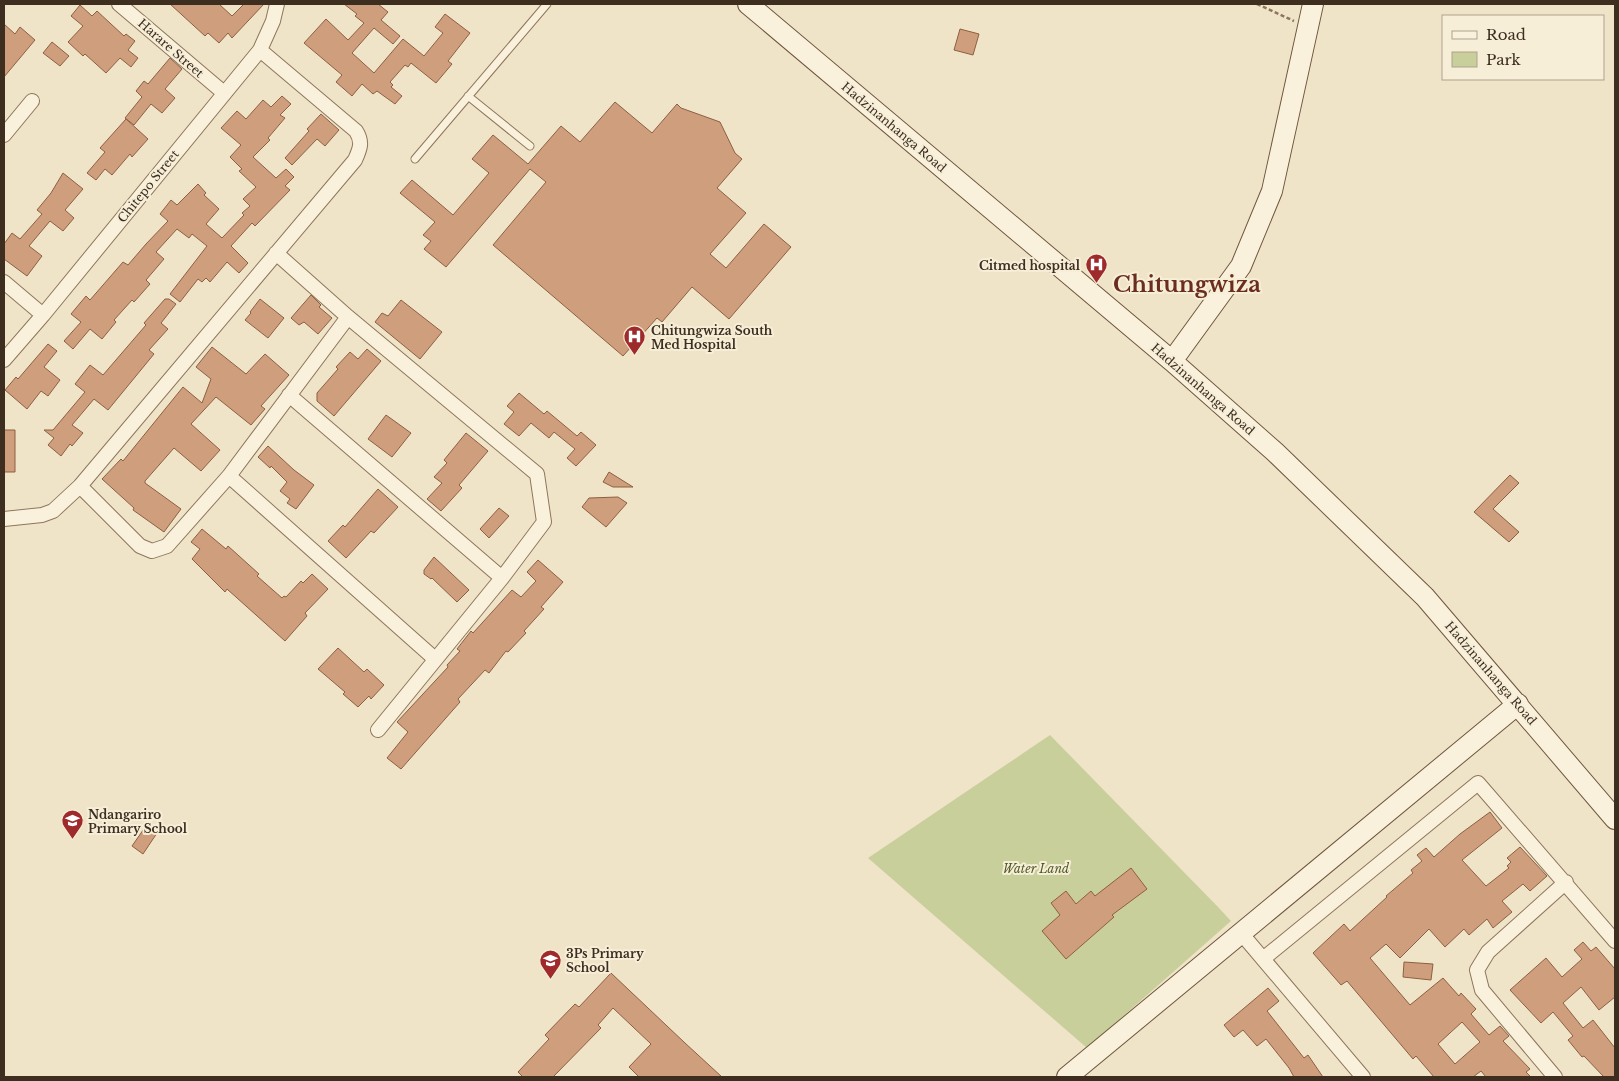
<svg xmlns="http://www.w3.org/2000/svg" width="1619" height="1081" font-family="'Libre Baskerville',serif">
<rect width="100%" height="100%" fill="#f0e4c8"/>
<path fill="#c9cf9b" d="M 1050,735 L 1219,908 L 1231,921 L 1087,1048 L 868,858 Z"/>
<path fill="#cf9f7d" stroke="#8d5f41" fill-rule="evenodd" d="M 170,4 L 219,4 L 232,16 L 244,4 L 264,4 L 232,38 L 228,33 L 219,43 L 208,33 L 205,36 Z
M 344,4 L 378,4 L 388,12 L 381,20 L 400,36 L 393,44 L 374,28 L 352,53 L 374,73 L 403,39 L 424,56 L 443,33 L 435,27 L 445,14 L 470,33 L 448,61 L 452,64 L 436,83 L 411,63 L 408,67 L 405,65 L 390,82 L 393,85 L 391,87 L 402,96 L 395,104 L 377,91 L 373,94 L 362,84 L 352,96 L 336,82 L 342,75 L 304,43 L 326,19 L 348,40 L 364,23 L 355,16 L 357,14 Z
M 80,5 L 92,16 L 97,11 L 124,36 L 126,34 L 135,41 L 128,50 L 138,58 L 131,67 L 120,58 L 106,73 L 85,54 L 83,56 L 68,42 L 83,26 L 71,16 Z
M 4,24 L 15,34 L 20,27 L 35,40 L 4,77 Z
M 960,29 L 979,34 L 973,55 L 954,50 Z
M 52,42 L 69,56 L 60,66 L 43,53 Z
M 170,58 L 182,69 L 165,89 L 175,98 L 162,113 L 151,104 L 134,125 L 125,118 L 142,97 L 136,91 L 144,81 L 148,84 Z
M 282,96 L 291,104 L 280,115 L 285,118 L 268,138 L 270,140 L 253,157 L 276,178 L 286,169 L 294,177 L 285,186 L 290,190 L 255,226 L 252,223 L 231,246 L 248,263 L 239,273 L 227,262 L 210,282 L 206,278 L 202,282 L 198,279 L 180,302 L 170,294 L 207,246 L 192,234 L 189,238 L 177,229 L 156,252 L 164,259 L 146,280 L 150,284 L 134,302 L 132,300 L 114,320 L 116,322 L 102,339 L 90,329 L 73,349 L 64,341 L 81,322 L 71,314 L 86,296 L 90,300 L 123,262 L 128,265 L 146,244 L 168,221 L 160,214 L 171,200 L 177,205 L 198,184 L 206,193 L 204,195 L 219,209 L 206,224 L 222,238 L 244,215 L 242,213 L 250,206 L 243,199 L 256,187 L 239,171 L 242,169 L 230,157 L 241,145 L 221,128 L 237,111 L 246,119 L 263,100 L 271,107 Z
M 615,102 L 652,133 L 677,104 L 681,108 L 720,122 L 735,153 L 742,159 L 717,188 L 746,213 L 710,254 L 726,268 L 764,224 L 791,247 L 729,319 L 692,287 L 662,322 L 657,318 L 623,356 L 493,245 L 546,182 L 530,169 L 446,267 L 424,249 L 431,241 L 423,235 L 435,222 L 400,193 L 412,180 L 453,215 L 489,173 L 472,159 L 493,135 L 528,164 L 561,126 L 580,142 Z
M 321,114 L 339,130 L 325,146 L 317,139 L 292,165 L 285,158 L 309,131 L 307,129 Z
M 126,119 L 148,139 L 132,157 L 130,154 L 112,175 L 105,169 L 96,180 L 87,173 L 105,152 L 100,148 Z
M 63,173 L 83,189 L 65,210 L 74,218 L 63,231 L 50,221 L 29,246 L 42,256 L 27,276 L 4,259 L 4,244 L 12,233 L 20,239 L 42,214 L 37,210 L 51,193 Z
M 311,295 L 321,305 L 319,307 L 332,318 L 318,334 L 304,322 L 299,325 L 291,318 Z
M 165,299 L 169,299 L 176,304 L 161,323 L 168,329 L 149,350 L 154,354 L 108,410 L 94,399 L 72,425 L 83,433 L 72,446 L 70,444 L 61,456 L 48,445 L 54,438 L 44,430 L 53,430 L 85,392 L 75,384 L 90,365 L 103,375 L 146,325 L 144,323 Z
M 260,299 L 284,318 L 268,338 L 245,320 L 251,313 L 250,312 Z
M 401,300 L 442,332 L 420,359 L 375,322 L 382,313 L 388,316 Z
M 48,344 L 57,351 L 44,367 L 60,380 L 48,396 L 41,391 L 27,409 L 5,390 L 16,377 L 18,379 Z
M 212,347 L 246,374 L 265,354 L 289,375 L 261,406 L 265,409 L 251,425 L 216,397 L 191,424 L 220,450 L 201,471 L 174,448 L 145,481 L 145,483 L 181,509 L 164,532 L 133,510 L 134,508 L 102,479 L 121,459 L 123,461 L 183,387 L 202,403 L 211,379 L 196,367 Z
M 367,349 L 381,361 L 334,416 L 317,401 L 317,393 L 338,369 L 336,367 L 350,352 L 358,359 Z
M 519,393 L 544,414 L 547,411 L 577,436 L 581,432 L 596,445 L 576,466 L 567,458 L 575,449 L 554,432 L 549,438 L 531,423 L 519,436 L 504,424 L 514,412 L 507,406 Z
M 386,415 L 411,433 L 392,457 L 368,439 Z
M 4,430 L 15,430 L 15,472 L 4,472 Z
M 466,433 L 488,451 L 459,485 L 462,488 L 441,511 L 427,499 L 442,483 L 434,477 L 447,463 L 444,460 Z
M 268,446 L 294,470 L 314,485 L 296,509 L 287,503 L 290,499 L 280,491 L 287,482 L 271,466 L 270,468 L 258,457 Z
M 609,472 L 633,487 L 613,487 L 603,482 Z
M 1510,475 L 1519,483 L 1493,509 L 1519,532 L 1509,542 L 1474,512 Z
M 378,489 L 398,507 L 374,533 L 371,531 L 346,558 L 328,541 L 343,525 L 345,527 Z
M 618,497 L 627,503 L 606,527 L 582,507 L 589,498 Z
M 499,508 L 509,516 L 489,538 L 480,529 Z
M 202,529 L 226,549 L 228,546 L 259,574 L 257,576 L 282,598 L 284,596 L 286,597 L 301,581 L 303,583 L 312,574 L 328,589 L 305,613 L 307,616 L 285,641 L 227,589 L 225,592 L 192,559 L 200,549 L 191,542 Z
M 434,557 L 469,590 L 457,602 L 432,578 L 431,579 L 424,574 L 424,570 Z
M 538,560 L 563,582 L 541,607 L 544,609 L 524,631 L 526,633 L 508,652 L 506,651 L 489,673 L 485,670 L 458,699 L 460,702 L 401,769 L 387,758 L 408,732 L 397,722 L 448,667 L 447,665 L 460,651 L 457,649 L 471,631 L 473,633 L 512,590 L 521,597 L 536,581 L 527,572 Z
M 338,648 L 364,672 L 367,669 L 384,685 L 371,699 L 369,696 L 358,707 L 343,694 L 345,692 L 318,669 Z
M 1490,812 L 1502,828 L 1462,860 L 1486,886 L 1509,868 L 1507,866 L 1511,862 L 1507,858 L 1520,847 L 1547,876 L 1530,891 L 1523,884 L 1502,901 L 1512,912 L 1493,928 L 1487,919 L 1469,935 L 1464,929 L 1445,947 L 1429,929 L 1400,958 L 1386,944 L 1370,958 L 1410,1005 L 1443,978 L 1459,996 L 1461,993 L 1476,1009 L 1471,1014 L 1489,1035 L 1500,1026 L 1509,1036 L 1503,1041 L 1530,1069 L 1526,1072 L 1531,1077 L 1486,1077 L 1481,1071 L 1473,1077 L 1434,1077 L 1416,1056 L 1413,1059 L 1347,981 L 1341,985 L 1313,953 L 1344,924 L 1350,931 L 1387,897 L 1386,896 L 1413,873 L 1411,870 L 1422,861 L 1417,855 L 1426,848 L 1434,857 L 1460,834 ZM 1462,1022 L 1480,1042 L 1455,1064 L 1438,1044 Z
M 148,823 L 159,830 L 143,854 L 132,846 Z
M 1131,868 L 1147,889 L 1112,915 L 1114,917 L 1066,959 L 1042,931 L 1060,915 L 1051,903 L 1066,891 L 1076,904 L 1091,891 L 1095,896 Z
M 1583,942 L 1591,951 L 1596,947 L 1615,969 L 1615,997 L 1599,1010 L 1581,987 L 1563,1003 L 1583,1028 L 1593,1020 L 1615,1048 L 1615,1077 L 1604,1077 L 1584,1056 L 1582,1057 L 1568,1040 L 1573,1036 L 1553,1012 L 1541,1023 L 1510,990 L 1546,958 L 1562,977 L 1582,959 L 1574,950 Z
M 1404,962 L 1433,964 L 1431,980 L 1403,977 Z
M 611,973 L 685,1043 L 722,1077 L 639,1077 L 629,1067 L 651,1044 L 613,1008 L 598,1025 L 601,1028 L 553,1077 L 523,1077 L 518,1072 L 549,1039 L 545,1035 L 575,1004 L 579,1007 Z
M 1268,988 L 1279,1001 L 1267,1011 L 1304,1058 L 1308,1055 L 1323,1077 L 1294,1077 L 1289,1068 L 1266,1039 L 1257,1046 L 1243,1030 L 1234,1037 L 1224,1025 Z"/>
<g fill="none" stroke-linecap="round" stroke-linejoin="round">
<defs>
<path id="lane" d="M 468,96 L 530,146
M 415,159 L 547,4"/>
<path id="street" d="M 119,4 L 224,93
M 4,135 L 32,101
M 276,253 L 348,317 L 537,474 L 544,522 L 502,578 L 378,730
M 4,282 L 43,315
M 4,360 L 43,315 L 260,50 L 273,21 L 277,4
M 289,395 L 502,578
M 229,476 L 435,659
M 80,486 L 140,546 L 152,551 L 167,546 L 229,476 L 348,317
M 4,519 L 42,515 L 53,511 L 80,486 L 355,160 C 360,149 363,142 356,131 L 260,50
M 1241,933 L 1363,1077
M 1263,959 L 1478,783 L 1615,941
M 1555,1077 L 1482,990 L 1477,970 L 1488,952 L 1566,882"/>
<path id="secondary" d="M 748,4 L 1172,361 L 1275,452 L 1425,597 L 1615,819
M 1172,361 L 1241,266 L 1272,191 L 1313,4
M 1067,1077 L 1518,704"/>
</defs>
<use href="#lane" stroke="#8d765c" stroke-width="9"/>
<use href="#street" stroke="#8d765c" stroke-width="16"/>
<use href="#secondary" stroke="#6f573f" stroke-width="22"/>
<path stroke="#8d765c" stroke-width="2.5" stroke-dasharray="4 2.5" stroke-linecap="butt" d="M 1257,4 L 1294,21"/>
<use href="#lane" stroke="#faf1dc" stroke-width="7"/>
<use href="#street" stroke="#faf1dc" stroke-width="14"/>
<use href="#secondary" stroke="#faf1dc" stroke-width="20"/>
</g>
<defs>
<symbol id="hospital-pin" viewBox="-11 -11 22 30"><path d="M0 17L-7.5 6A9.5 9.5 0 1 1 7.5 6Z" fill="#9e2a2b" stroke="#f7eed8"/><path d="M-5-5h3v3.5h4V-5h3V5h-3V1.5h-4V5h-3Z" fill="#fff"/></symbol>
<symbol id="school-pin" viewBox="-11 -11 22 30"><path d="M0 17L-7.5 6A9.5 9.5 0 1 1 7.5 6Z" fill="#9e2a2b" stroke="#f7eed8"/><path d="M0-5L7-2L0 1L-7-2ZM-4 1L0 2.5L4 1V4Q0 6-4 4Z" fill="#fff"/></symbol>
</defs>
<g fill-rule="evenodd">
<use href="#hospital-pin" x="1084" y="252" width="25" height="34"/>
<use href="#hospital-pin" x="622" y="324" width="25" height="34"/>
<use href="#school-pin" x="60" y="808" width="25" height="34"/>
<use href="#school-pin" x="538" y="948" width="25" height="34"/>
</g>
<g text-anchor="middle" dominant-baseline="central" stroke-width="4" stroke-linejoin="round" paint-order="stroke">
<g font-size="12" fill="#3d2e20" stroke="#f7eed8">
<text transform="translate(171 48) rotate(41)">Harare Street</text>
<text transform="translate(894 127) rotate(40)">Hadzinanhanga Road</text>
<text transform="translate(148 186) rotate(-51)">Chitepo Street</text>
<text transform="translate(1203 389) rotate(41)">Hadzinanhanga Road</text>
<text transform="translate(1491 673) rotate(49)">Hadzinanhanga Road</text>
</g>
<g font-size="12" font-weight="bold" fill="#3d2e20" stroke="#f7eed8" text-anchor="start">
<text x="1080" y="265" text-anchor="end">Citmed hospital</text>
<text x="651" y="330">Chitungwiza South<tspan x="651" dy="14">Med Hospital</tspan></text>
<text x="88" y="814">Ndangariro<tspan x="88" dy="14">Primary School</tspan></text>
<text x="566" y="953">3Ps Primary<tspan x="566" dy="14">School</tspan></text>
</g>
<g font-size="12" font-style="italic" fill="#4d5a26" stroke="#f7eed8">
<text x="1036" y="868">Water Land</text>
</g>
<g font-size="22" font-weight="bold" fill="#6b2e1e" stroke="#f7eed8">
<text x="1187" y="284">Chitungwiza</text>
</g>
</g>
<rect width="1619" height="1081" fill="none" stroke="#3d2e20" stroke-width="10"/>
<rect x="1442" y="15" width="162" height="65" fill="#f7eed8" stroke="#ada18e"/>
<rect x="1452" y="31" width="25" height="8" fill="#faf1dc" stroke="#ada18e"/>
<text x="1486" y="40" font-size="15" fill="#3d2e20">Road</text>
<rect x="1452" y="52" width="25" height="15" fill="#c9cf9b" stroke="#ada18e"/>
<text x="1486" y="65" font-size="15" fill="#3d2e20">Park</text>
</svg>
